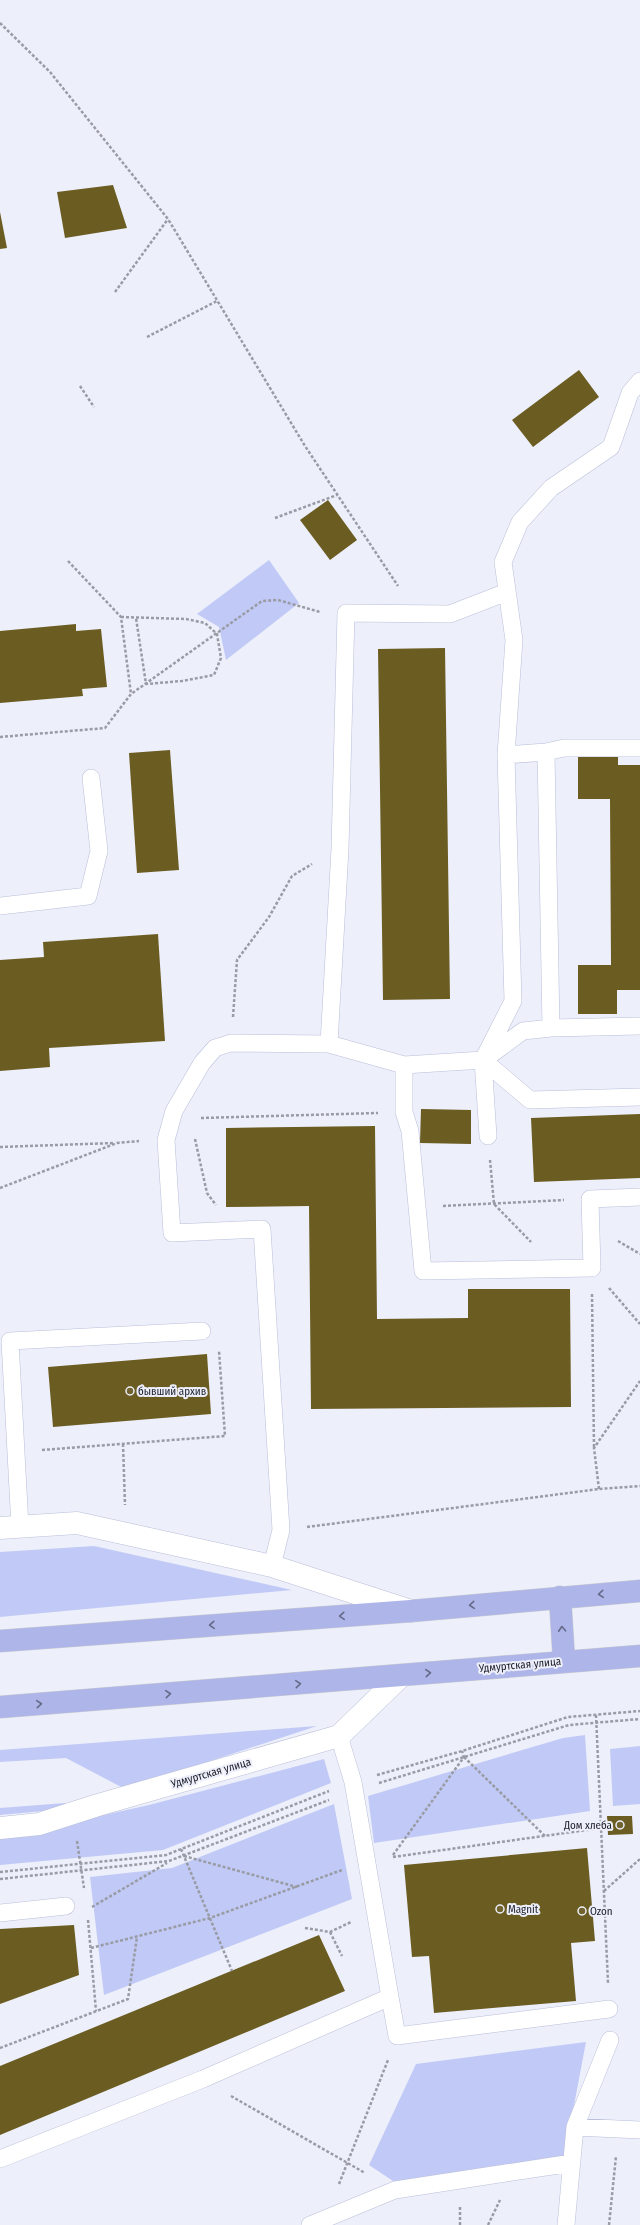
<svg xmlns="http://www.w3.org/2000/svg" width="640" height="2225" font-family="'Fira Sans Condensed',sans-serif">
<rect width="100%" height="100%" fill="#edeffa"/>
<path fill="#c1caf6" d="M 269,560 L 299,603 L 226,660 L 219,627 L 197,614 Z
M 94,1546 L 292,1590 L 0,1617 L 0,1552 Z
M 317,1726 L 125,1789 L 66,1758 L 0,1762 L 0,1750 Z
M 585,1735 L 590,1811 L 374,1843 L 368,1796 L 563,1738 Z
M 640,1746 L 640,1804 L 613,1806 L 610,1749 Z
M 324,1759 L 331,1783 L 163,1850 L 0,1865 L 0,1838 L 149,1805 Z
M 65,1803 L 65,1809 L 0,1815 L 0,1808 Z
M 334,1804 L 352,1899 L 104,1995 L 90,1877 L 172,1868 Z
M 586,2042 L 564,2158 L 399,2185 L 369,2165 L 416,2064 Z"/>
<path fill="#6b5c22" d="M 113,185 L 127,228 L 65,238 L 57,192 Z
M 0,212 L 7,248 L 0,249 Z
M 579,370 L 599,397 L 533,447 L 512,420 Z
M 328,500 L 357,540 L 330,560 L 300,520 Z
M 76,624 L 76,631 L 101,629 L 107,687 L 82,689 L 83,696 L 0,703 L 0,631 Z
M 445,648 L 450,999 L 383,1000 L 378,649 Z
M 170,750 L 179,870 L 137,873 L 129,753 Z
M 578,753 L 618,753 L 618,765 L 640,765 L 640,990 L 617,990 L 617,1014 L 578,1014 L 578,965 L 611,965 L 610,799 L 578,799 Z
M 158,934 L 165,1041 L 49,1048 L 50,1067 L 0,1071 L 0,960 L 44,957 L 43,942 Z
M 421,1109 L 471,1110 L 471,1144 L 420,1143 Z
M 640,1114 L 640,1178 L 534,1182 L 531,1118 Z
M 375,1126 L 377,1319 L 468,1318 L 468,1289 L 570,1289 L 571,1407 L 311,1409 L 309,1206 L 226,1207 L 226,1128 Z
M 207,1354 L 211,1414 L 53,1427 L 48,1367 Z
M 607,1816 L 632,1816 L 633,1834 L 608,1835 Z
M 587,1848 L 595,1941 L 571,1943 L 576,2001 L 434,2013 L 429,1956 L 412,1957 L 404,1865 Z
M 74,1925 L 79,1975 L 0,2004 L 0,1929 Z
M 319,1935 L 345,1991 L 0,2135 L 0,2066 Z"/>
<g fill="none" stroke-linecap="round" stroke-linejoin="round">
<defs>
<path id="lane" d="M 640,748 L 564,748 L 546,752 L 551,1028 L 640,1026
M 506,755 L 546,752
M 0,906 L 88,896 L 99,851 L 91,778
M 329,1044 L 340,849 L 346,613 L 450,614 L 507,592
M 486,1058 L 523,1031 L 551,1028
M 404,1065 L 483,1060 L 530,1100 L 640,1097
M 488,1136 L 483,1060 L 513,1001 L 506,755 L 514,640 L 503,562 L 520,522 L 551,488 L 611,447 L 630,393 L 640,381
M 20,1527 L 10,1341 L 202,1331
M 272,1566 L 281,1530 L 262,1229 L 172,1233 L 166,1140 L 174,1111 L 202,1063 L 215,1048 L 231,1043 L 329,1044 L 404,1065 L 404,1112 L 410,1131 L 423,1271 L 592,1268 L 590,1199 L 640,1197
M 0,1913 L 66,1906
M 390,1997 L 397,2036 L 609,2009
M 575,2127 L 640,2130
M 0,2159 L 203,2079 L 390,1997 L 353,1782 L 339,1736
M 310,2225 L 395,2190 L 572,2163
M 566,2225 L 575,2127 L 610,2040"/>
<path id="street" d="M 0,1528 L 77,1523 L 272,1566 L 411,1611
M 0,1828 L 39,1824 L 98,1805 L 339,1736 L 401,1676"/>
<path id="primary" d="M 560,1597 L 564,1661
M 0,1641 L 411,1611 L 640,1591
M 0,1707 L 640,1656"/>
</defs>
<use href="#lane" stroke="#b9bfd8" stroke-width="18"/>
<use href="#street" stroke="#b9bfd8" stroke-width="23"/>
<use href="#primary" stroke="#cdced0" stroke-width="23"/>
<path stroke="#999ba5" stroke-width="2.5" stroke-dasharray="3 2" stroke-linecap="butt" d="M 0,23 L 50,72 L 168,219 L 305,446 L 398,586
M 115,292 L 168,219
M 147,337 L 217,301
M 80,386 L 94,407
M 275,518 L 337,495
M 68,561 L 121,617 L 131,694
M 121,617 L 186,619 L 205,623 L 217,634 L 221,658 L 214,675 L 182,681 L 146,684 L 136,618
M 0,737 L 105,728 L 131,694 L 262,601 L 278,600 L 320,612
M 233,1017 L 237,960 L 269,917 L 292,876 L 312,864
M 201,1118 L 378,1113
M 195,1139 L 207,1193 L 216,1205
M 0,1147 L 114,1143
M 490,1160 L 494,1204 L 531,1242
M 0,1188 L 117,1143 L 139,1141
M 443,1206 L 564,1200
M 618,1241 L 640,1254
M 609,1288 L 640,1324
M 592,1294 L 594,1448
M 123,1444 L 125,1505
M 42,1450 L 225,1436 L 219,1351
M 599,1489 L 594,1448 L 640,1381
M 307,1527 L 599,1489 L 640,1486
M 596,1715 L 608,1983
M 464,1757 L 545,1836
M 377,1775 L 462,1751 L 568,1717 L 640,1711
M 379,1783 L 569,1725 L 640,1719
M 77,1841 L 84,1888
M 181,1849 L 232,1971
M 393,1855 L 464,1757 L 462,1751
M 184,1856 L 297,1887
M 393,1857 L 601,1828
M 0,1872 L 166,1855 L 329,1791
M 0,1879 L 169,1861 L 329,1800
M 604,1891 L 640,1859
M 92,1907 L 167,1863
M 88,1920 L 96,2011
M 305,1928 L 330,1932 L 351,1922
M 330,1932 L 342,1956
M 91,1948 L 210,1918 L 342,1870
M 0,2048 L 128,1999 L 137,1937
M 231,2096 L 365,2173
M 339,2184 L 388,2060
M 460,2207 L 460,2225
M 488,2225 L 500,2200
M 609,2225 L 616,2156"/>
<use href="#lane" stroke="#fff" stroke-width="17"/>
<use href="#street" stroke="#fff" stroke-width="22"/>
<use href="#primary" stroke="#aeb5e9" stroke-width="22"/>
</g>
<defs><path id="oneway-chevron" d="M-2-3.5L2.5 0L-2 3.5" fill="none" stroke-width="1.6" stroke-linecap="round" stroke-linejoin="round"/></defs>
<g stroke="#656a88">
<use href="#oneway-chevron" transform="translate(601 1594) rotate(175)"/>
<use href="#oneway-chevron" transform="translate(472 1605) rotate(175)"/>
<use href="#oneway-chevron" transform="translate(342 1616) rotate(176)"/>
<use href="#oneway-chevron" transform="translate(212 1625) rotate(176)"/>
<use href="#oneway-chevron" transform="translate(562 1629) rotate(-93)"/>
<use href="#oneway-chevron" transform="translate(428 1673) rotate(-5)"/>
<use href="#oneway-chevron" transform="translate(298 1684) rotate(-5)"/>
<use href="#oneway-chevron" transform="translate(168 1694) rotate(-5)"/>
<use href="#oneway-chevron" transform="translate(39 1704) rotate(-5)"/>
</g>
<g fill="#706330" stroke="#edeffa" stroke-width="1.5">
<circle cx="130" cy="1391" r="4"/>
<circle cx="620" cy="1825" r="4"/>
<circle cx="500" cy="1909" r="4"/>
<circle cx="582" cy="1911" r="4"/>
</g>
<g text-anchor="middle" dominant-baseline="central" stroke-width="4" stroke-linejoin="round" paint-order="stroke">
<g font-size="11" fill="#1c1e28" stroke="#edeffa" text-anchor="start">
<text x="138" y="1391">бывший архив</text>
<text x="612" y="1825" text-anchor="end">Дом хлеба</text>
<text x="508" y="1909">Magnit</text>
<text x="590" y="1911">Ozon</text>
</g>
<g font-size="11" fill="#1c1e28" stroke="#edeffa">
<text transform="translate(520 1665) rotate(-5)">Удмуртская улица</text>
<text transform="translate(211 1773) rotate(-16)">Удмуртская улица</text>
</g>
</g>
</svg>
